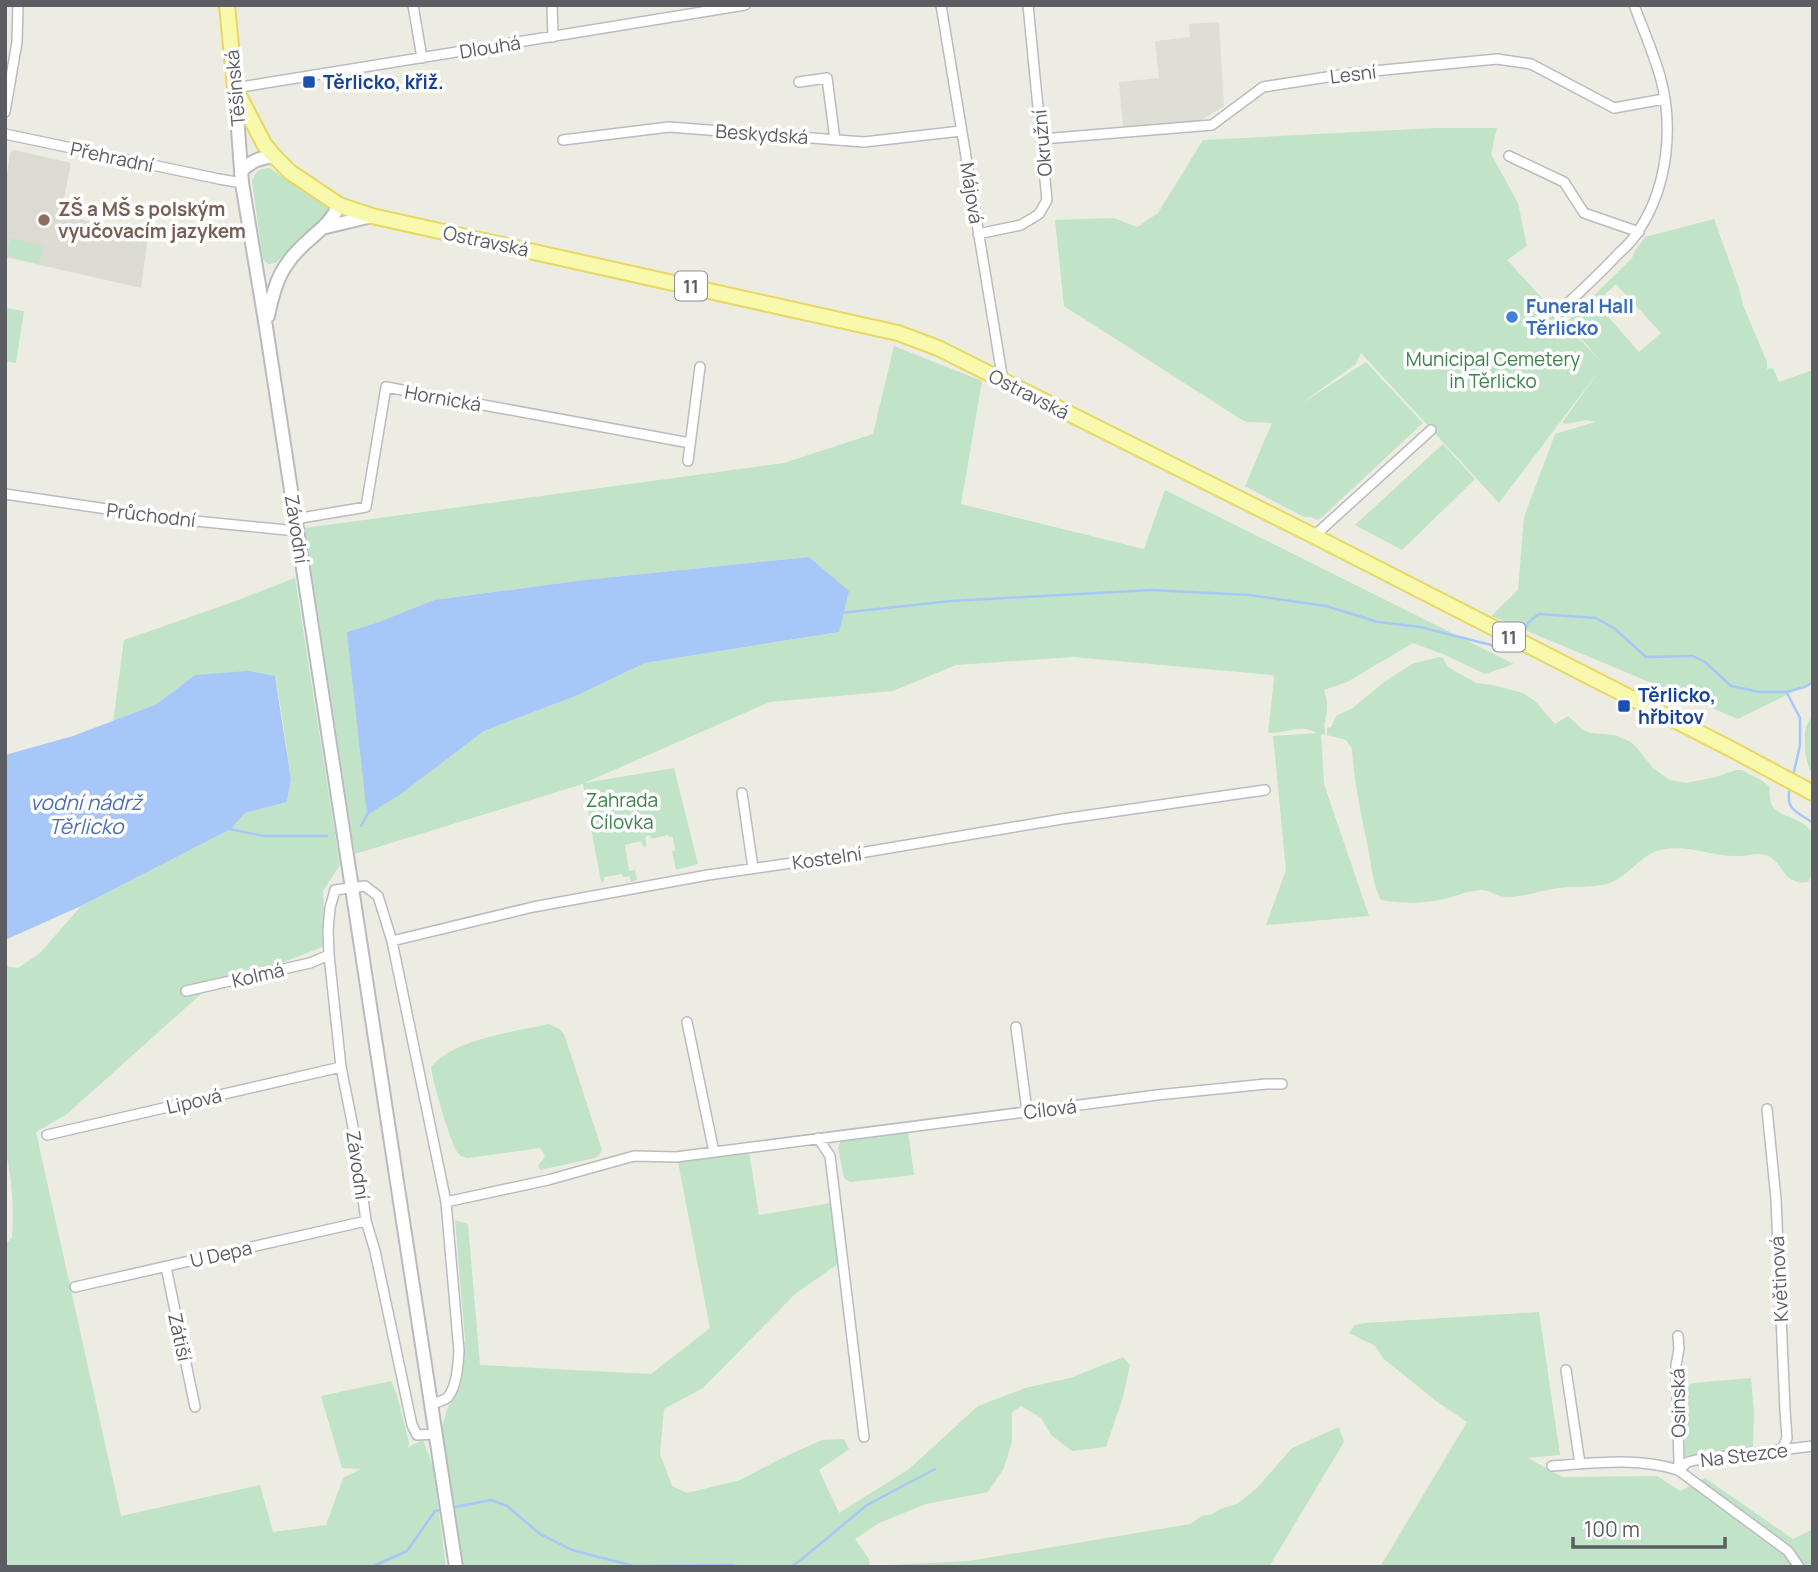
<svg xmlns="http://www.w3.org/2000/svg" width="1818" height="1572" font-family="Manrope,sans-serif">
<rect width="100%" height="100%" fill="#edece3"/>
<path fill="#deded7" d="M 1219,22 L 1224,106 L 1198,122 L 1123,127 L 1119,82 L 1159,78 L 1155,41 L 1190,37 L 1189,24 Z"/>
<path fill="#dcdbd1" d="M 14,150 L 71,163 L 61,213 L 107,227 L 148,236 L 141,288 L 5,257 L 5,187 L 10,153 Z"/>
<path fill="#c1e3c7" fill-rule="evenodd" d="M 1434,128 L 1497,128 L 1491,154 L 1518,203 L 1527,246 L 1507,260 L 1603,364 L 1567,322 L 1632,258 L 1635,251 L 1645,237 L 1714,219 L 1739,288 L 1743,305 L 1767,362 L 1767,369 L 1773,368 L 1779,382 L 1813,370 L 1813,682 L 1738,719 L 1491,616 L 1518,590 L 1524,517 L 1555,434 L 1595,422 L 1587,420 L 1565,424 L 1562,423 L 1601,368 L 1499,503 L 1361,353 L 1356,364 L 1299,405 L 1366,362 L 1423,423 L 1322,517 L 1317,520 L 1311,517 L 1304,517 L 1245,486 L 1272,423 L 1247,422 L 1242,420 L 1064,306 L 1055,220 L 1114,218 L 1137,227 L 1158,213 L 1203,140 ZM 1616,284 L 1661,333 L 1639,352 L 1596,303 Z
M 270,168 L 294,185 L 329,207 L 329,215 L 300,237 L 276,263 L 268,264 L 263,259 L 252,182 C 256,170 258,169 270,168 Z
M 11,238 L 43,246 L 39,264 L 6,255 Z
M 5,308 L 24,311 L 16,363 L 5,361 Z
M 894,346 L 982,381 L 961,504 L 1144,549 L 1165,490 L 1514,664 L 1485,674 L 1445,655 L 1413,643 L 1347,682 L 1324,690 C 1329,703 1327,713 1324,726 L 1325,728 L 1325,735 L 1321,734 L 1324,784 L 1369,916 L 1266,925 L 1286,870 L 1273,736 L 1317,733 C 1297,723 1289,734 1268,733 L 1274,679 L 1273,675 L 1073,657 L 956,665 L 893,691 L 770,702 L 584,783 L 674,768 L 698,864 L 676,870 L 672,851 L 675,850 L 673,837 L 669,837 L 668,835 L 651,839 L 650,835 L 645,837 L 647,846 L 643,847 L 641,841 L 625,845 L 629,871 L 635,870 L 637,880 L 631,882 L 629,876 L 623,877 L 622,874 L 604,877 L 604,881 L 601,882 L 583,784 L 355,854 L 305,528 L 784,463 L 873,434 ZM 809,557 L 839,632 L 645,663 L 578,695 L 484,731 L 401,794 L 347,632 L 376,623 L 434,600 L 584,580 Z
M 1443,444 L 1475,479 L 1402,550 L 1355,525 Z
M 295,578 L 340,865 L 323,891 L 325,946 L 201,994 L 67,1114 L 36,1132 L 121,1516 L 260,1485 L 273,1532 L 326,1525 L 343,1478 L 361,1469 L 342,1468 L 321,1396 L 391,1381 L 397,1395 L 409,1443 L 408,1447 L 423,1440 L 433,1467 L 446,1567 L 5,1567 L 5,1244 L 12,1238 C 14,1207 12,1178 5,1148 L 5,966 L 18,968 L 40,953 L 81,906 L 231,829 L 245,813 L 287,802 L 291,779 L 282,715 L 275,676 L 195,675 L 155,705 L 113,722 L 124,640 L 233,602 Z
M 1439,657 L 1443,658 L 1448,667 L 1476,683 L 1493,685 L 1523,693 L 1535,701 L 1555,724 L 1568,716 L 1583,730 L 1591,733 L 1615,735 L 1631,742 L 1638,749 L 1653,768 L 1670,780 L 1686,783 L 1716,777 L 1736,770 L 1742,770 L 1761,780 L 1769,786 C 1770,791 1769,798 1771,803 C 1776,818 1804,817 1811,832 C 1815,840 1813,862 1813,872 L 1808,882 C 1783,886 1783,861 1766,855 C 1757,852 1748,856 1739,856 C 1714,857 1692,845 1665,849 C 1640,852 1630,878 1606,884 C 1591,888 1574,886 1558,888 C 1543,890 1527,896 1511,897 C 1497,898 1491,890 1481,890 C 1464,891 1450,899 1434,901 C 1417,904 1397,903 1381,900 C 1374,888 1372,871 1370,858 C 1363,822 1354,785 1352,749 L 1346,740 L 1327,735 L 1327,728 L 1331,727 L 1336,716 L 1353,708 L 1384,682 L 1412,664 Z
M 1813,715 L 1813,774 C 1805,766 1803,738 1806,726 C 1808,723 1811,718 1813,715 Z
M 549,1024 L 559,1029 L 564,1034 L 602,1150 L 599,1155 L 595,1158 L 540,1170 L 538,1166 L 545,1156 L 540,1148 L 468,1158 C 463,1157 461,1157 458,1153 C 451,1144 432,1080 431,1067 C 455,1038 514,1032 549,1024 Z
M 908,1130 L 914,1175 L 850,1182 L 844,1178 L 838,1148 L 841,1140 Z
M 749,1151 L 759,1215 L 831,1203 L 839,1263 L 795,1294 L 703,1388 L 664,1409 L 660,1454 L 672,1486 L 687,1493 L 740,1480 L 782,1458 L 822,1440 L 844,1439 L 849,1449 L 819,1470 L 839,1513 L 909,1469 L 978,1406 L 1025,1388 L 1070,1378 L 1123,1357 L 1130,1365 L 1123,1397 L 1106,1447 L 1072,1451 L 1051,1435 L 1041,1418 L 1021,1406 L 1012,1412 L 1012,1442 L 1004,1468 L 988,1492 L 926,1504 L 879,1523 L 855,1539 L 869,1559 L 870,1566 L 969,1561 L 1190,1524 L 1202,1516 L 1213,1514 L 1220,1509 L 1237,1504 L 1257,1488 L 1292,1448 L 1339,1427 L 1344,1442 L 1269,1567 L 464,1567 L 442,1427 L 448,1407 L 461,1385 L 465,1339 L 455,1220 L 468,1224 L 480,1365 L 651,1374 L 710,1328 L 678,1162 Z
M 1539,1312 L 1560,1455 L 1528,1458 L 1562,1477 L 1657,1476 L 1680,1491 L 1705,1478 L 1793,1539 L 1813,1529 L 1813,1567 L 1380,1567 L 1467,1422 L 1436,1401 L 1384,1359 L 1375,1346 L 1349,1333 L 1355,1325 L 1365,1323 Z
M 1751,1378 L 1754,1413 L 1753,1448 L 1685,1456 L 1683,1388 L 1693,1383 Z"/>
<path fill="#a7c7f9" d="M 809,557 L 849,591 L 839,632 L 645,663 L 578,695 L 484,731 L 401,794 L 367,815 L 347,632 L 376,623 L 434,600 L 584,580 Z
M 248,671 L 275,676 L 291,779 L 287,802 L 245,813 L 231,829 L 81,906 L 5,940 L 5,755 L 73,736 L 155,705 L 195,675 Z"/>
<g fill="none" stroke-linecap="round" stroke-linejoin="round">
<path stroke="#a7c7f9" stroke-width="2.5" d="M 840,613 L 951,601 L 1151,590 L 1249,595 L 1326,606 L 1378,622 L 1420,627 L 1495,646 L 1513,644
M 1521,635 L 1528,623 L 1539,614 L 1596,618 L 1615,629 L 1646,657 L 1693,656 L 1705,662 L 1731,686 L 1760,692 L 1786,692 L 1805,687 L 1813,682
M 1787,693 L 1800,718 L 1800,745 L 1793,776
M 1790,786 C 1785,811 1795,810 1813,823
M 361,826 L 368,813
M 230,829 L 263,836 L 327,836
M 450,1508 L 491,1500 L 507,1506 L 540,1534 L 572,1550 L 634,1566 L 732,1565 L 740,1567
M 371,1567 L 407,1551 L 435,1511 L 444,1509
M 791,1567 L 802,1559 L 867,1505 L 935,1469"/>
<defs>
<path id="street" d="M 413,5 L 422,58
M 552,5 L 553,37
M 941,5 L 1003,381
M 799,82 L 827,78 L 835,140
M 235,88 L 745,5
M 5,112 L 17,42 L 18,5
M 5,134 L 219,179 L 242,183
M 1042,139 L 1212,125 L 1263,87 L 1353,73 L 1497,59 L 1531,64 L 1614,108 L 1664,99
M 563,140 L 669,127 L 864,142 L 961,131
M 1509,156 L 1564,182 L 1584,213 L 1639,232
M 978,234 L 1021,225 L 1039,214 L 1047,200 L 1028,5
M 1557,314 C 1577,294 1599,275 1618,254 C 1626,247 1634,239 1639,230 C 1668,186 1674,126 1660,76 C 1653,52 1643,29 1634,5
M 688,461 L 700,367
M 5,494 L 175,519 L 297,531
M 295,519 L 366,507 L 386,387 L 690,443
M 1314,536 L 1431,430
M 742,793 L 753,868
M 392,941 L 533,907 L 708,875 L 854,854 L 1062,819 L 1265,790
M 186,991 L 310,963 L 329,955
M 687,1022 L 714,1152
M 1016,1027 L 1027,1111
M 1767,1109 L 1776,1199 L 1785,1410 L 1787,1438 L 1782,1450
M 47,1135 L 341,1067
M 818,1138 L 830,1156 L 864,1437
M 446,1202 L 548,1180 L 634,1156 L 676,1157 L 1157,1095 L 1266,1084 L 1282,1084
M 166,1267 L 195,1407
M 75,1287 L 366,1221
M 1566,1370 L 1580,1464
M 432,1404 C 437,1402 444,1401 448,1397 C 457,1386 458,1365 459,1351 L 446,1202 L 392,941 L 378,896 L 365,886 L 335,890 L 330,908 L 328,930 L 329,955 L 341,1067 L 354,1132 L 366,1221 L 375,1251 L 412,1425 L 417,1435 L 436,1434
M 1552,1466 C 1593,1463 1638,1457 1678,1470 L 1788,1551 L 1799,1567
M 1678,1470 L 1688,1462 L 1696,1460 L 1813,1446
M 1678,1470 L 1679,1461 L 1676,1365 L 1679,1349 L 1678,1336"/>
<path id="secondary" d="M 235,89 L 242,183 L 266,327 L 456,1567
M 241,171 C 251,161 260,158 274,156
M 326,227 L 372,216
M 268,316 C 275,281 282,263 310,239 C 322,228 332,221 339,205"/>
<path id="primary" d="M 227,5 L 235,88 L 264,144 L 274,156 L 290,172 L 339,205 L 372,216 L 898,333 L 938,348 L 1314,536 L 1733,750 L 1813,793"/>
</defs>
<use href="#street" stroke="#babbc1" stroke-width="12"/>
<use href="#secondary" stroke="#b8bac0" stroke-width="16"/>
<use href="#primary" stroke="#e7d862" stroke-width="18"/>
<use href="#street" stroke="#fff" stroke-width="9"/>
<use href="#secondary" stroke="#fff" stroke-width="12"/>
<use href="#primary" stroke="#f8f9ac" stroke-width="14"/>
</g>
<g fill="#1a4fb4" stroke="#fff" stroke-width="2.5">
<rect x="302" y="75" width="14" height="14" rx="3.5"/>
<rect x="1617" y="699" width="14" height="14" rx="3.5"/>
</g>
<circle fill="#8d6e63" stroke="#fff" stroke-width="2.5" cx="44" cy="220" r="7"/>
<circle fill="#3f7fe0" stroke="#fff" stroke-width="2.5" cx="1512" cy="317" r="7"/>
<g text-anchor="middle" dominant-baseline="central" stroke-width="7" stroke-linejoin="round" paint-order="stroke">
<g fill="#fff" stroke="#8c8e92" stroke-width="2">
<rect x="675" y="271.5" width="32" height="29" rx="5"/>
<rect x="1493" y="622.5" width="32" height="29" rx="5"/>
</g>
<g font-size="18" font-weight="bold" fill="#5b5d63">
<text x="691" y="286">11</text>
<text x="1509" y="637">11</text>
</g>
<g font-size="19" fill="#5b5d63" stroke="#fff">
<text transform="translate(490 47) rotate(-9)">Dlouhá</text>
<text transform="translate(1353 74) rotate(-7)">Lesní</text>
<text transform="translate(235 88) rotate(-95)">Těšínská</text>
<text transform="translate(762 134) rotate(4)">Beskydská</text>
<text transform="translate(1042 143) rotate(-95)">Okružní</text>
<text transform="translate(112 157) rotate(12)">Přehradní</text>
<text transform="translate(972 193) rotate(81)">Májová</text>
<text transform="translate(486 241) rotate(12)">Ostravská</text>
<text transform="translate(1029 394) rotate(27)">Ostravská</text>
<text transform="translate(443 398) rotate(10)">Hornická</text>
<text transform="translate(151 515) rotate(7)">Průchodní</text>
<text transform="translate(297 529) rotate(81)">Závodní</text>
<text transform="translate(827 858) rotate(-8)">Kostelní</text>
<text transform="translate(258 975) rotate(-13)">Kolmá</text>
<text transform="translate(194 1101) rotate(-13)">Lipová</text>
<text transform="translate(1050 1109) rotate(-7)">Cílová</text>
<text transform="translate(358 1165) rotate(82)">Závodní</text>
<text transform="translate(221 1254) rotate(-13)">U Depa</text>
<text transform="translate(1779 1279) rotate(-93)">Květinová</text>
<text transform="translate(180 1337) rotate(78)">Zátiší</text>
<text transform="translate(1678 1403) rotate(-91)">Osinská</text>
<text transform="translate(1744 1455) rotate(-7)">Na Stezce</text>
</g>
<g font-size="19" font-weight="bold" fill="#164399" stroke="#fff" text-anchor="start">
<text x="323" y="82">Těrlicko, křiž.</text>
<text x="1638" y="695">Těrlicko,<tspan x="1638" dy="22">hřbitov</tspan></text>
</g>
<g font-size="19" font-weight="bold" fill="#785e54" stroke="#fff" text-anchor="start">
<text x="58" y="209">ZŠ a MŠ s polským<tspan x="58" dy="22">vyučovacím jazykem</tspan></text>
</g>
<g font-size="19" font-weight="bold" fill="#366cbe" stroke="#fff" text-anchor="start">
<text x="1526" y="306">Funeral Hall<tspan x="1526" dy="22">Těrlicko</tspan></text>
</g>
<g font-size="19" fill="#3b824a" stroke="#fff">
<text x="1493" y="359">Municipal Cemetery<tspan x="1493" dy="22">in Těrlicko</tspan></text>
<text x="622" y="800">Zahrada<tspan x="622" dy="22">Cílovka</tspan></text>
</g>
<g font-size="21" font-style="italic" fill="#4c6fba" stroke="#fff">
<text x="86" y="802">vodní nádrž<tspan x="86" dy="24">Těrlicko</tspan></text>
</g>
</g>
<rect width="1818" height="1572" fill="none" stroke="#5b5d63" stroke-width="14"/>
<path d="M1573 1537v10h152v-10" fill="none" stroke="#5b5d63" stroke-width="3.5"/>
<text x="1584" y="1537" font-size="21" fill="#5b5d63" stroke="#ffffff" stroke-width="5" paint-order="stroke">100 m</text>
</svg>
